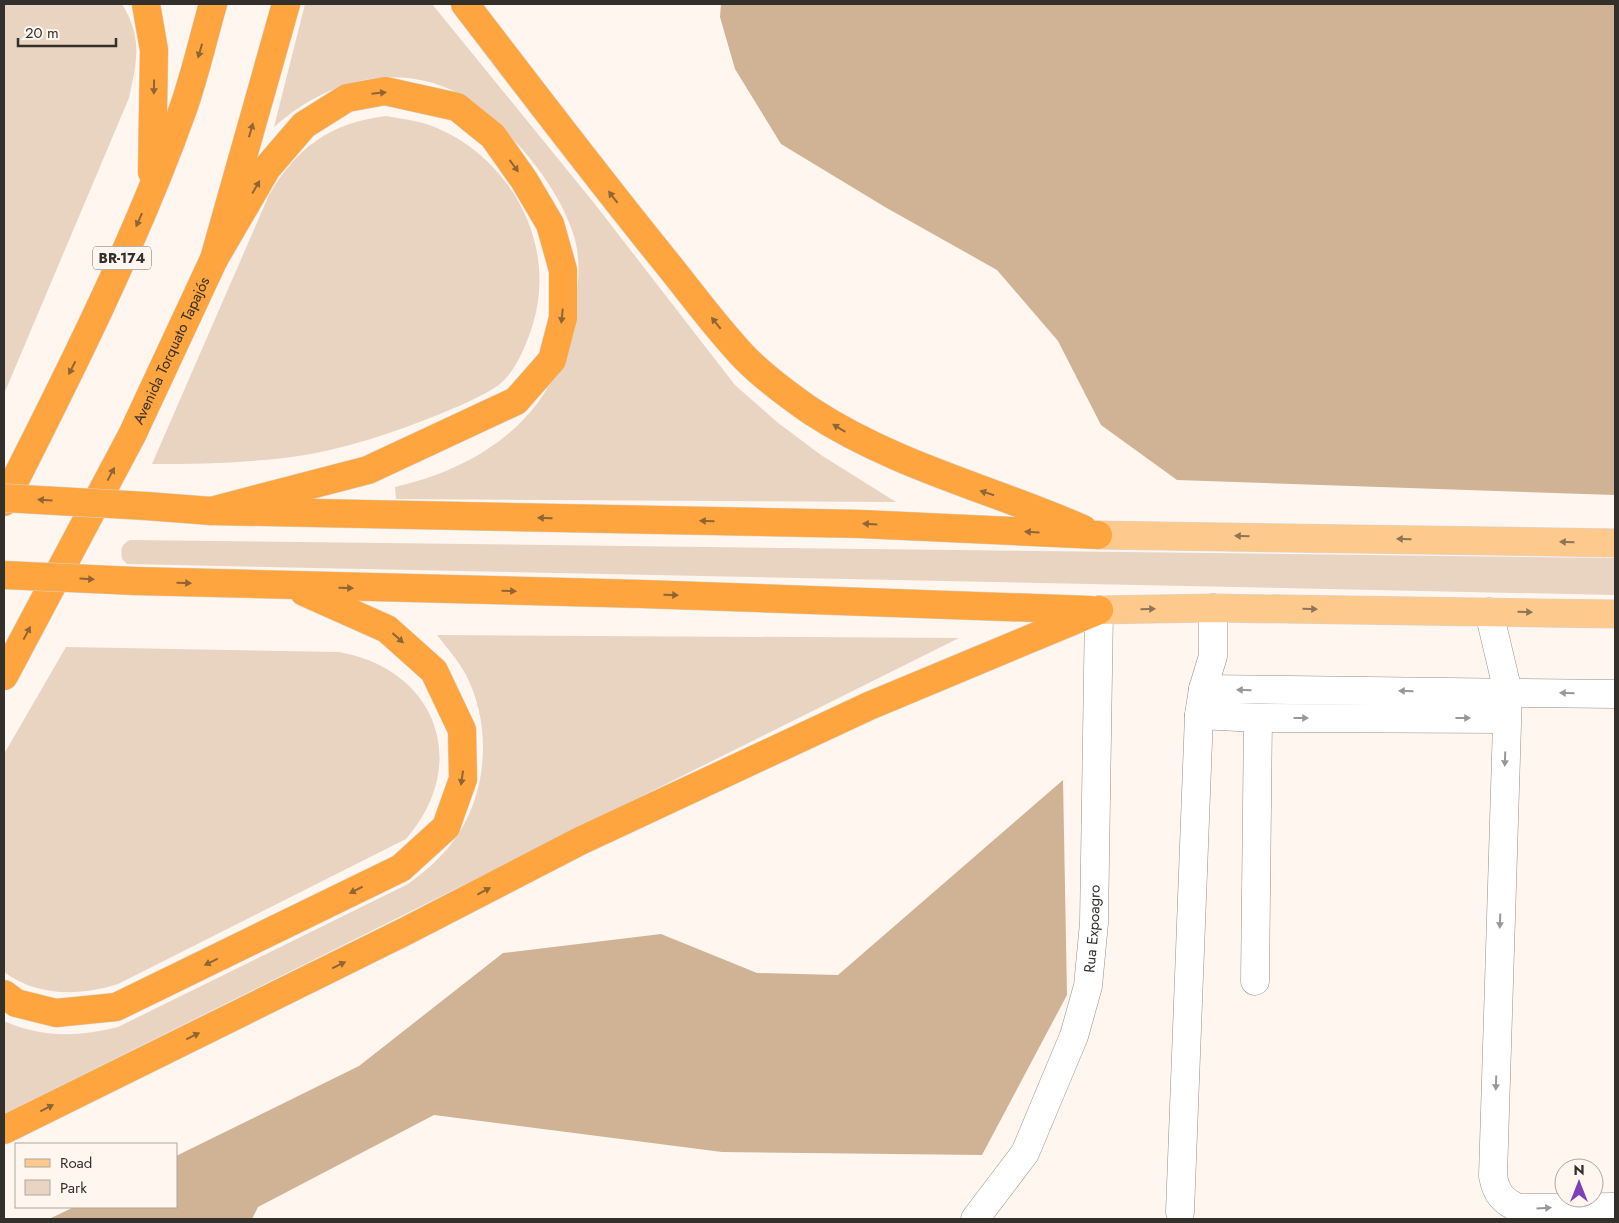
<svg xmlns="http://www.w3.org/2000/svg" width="1619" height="1223" font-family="Jost,sans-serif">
<rect width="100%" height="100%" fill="#fef6ef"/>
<path fill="#e8d4c1" d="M 4,4 L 122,4 C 143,39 137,60 129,98 L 4,394 Z
M 305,4 L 432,4 L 594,203 L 735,385 L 777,422 L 821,455 L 896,502 L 396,499 L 395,487 C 463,472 531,434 559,365 C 563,354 566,341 569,329 C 577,300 583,266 574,236 C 564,204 543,173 522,149 C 503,128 481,104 456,92 C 391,61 325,82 274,127 Z
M 386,116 C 403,119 421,121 437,128 C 512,160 557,245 533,324 C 527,343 517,369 501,383 C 490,393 455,408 440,414 C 393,433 343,450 292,457 C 245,463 199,464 152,464 L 269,195 C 297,147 330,123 386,116 Z
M 130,540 L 1615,558 L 1615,595 L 127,564 L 122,559 C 121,550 120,545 130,540 Z
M 437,635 L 959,638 L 4,1114 L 4,1021 C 42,1038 79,1037 118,1027 L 408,884 C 423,873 436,862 448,848 C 487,802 494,729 466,675 C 458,660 447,648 437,635 Z
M 66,647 L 339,652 C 436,669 472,763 406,839 L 118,984 C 80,996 38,997 4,972 L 4,754 Z"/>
<path fill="#d0b295" d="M 721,4 L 1615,4 L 1615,495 L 1177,480 L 1101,425 L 1058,341 L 997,270 L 885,207 L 781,144 L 735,69 L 720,17 Z
M 1063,780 L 1067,995 L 982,1155 L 722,1152 L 434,1115 L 258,1207 L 252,1219 L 49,1219 L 74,1207 L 176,1207 L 176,1156 L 359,1066 L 503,953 L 661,934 L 757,973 L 838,975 Z"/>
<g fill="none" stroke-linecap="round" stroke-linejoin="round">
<defs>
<g id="minor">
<path d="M 1489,612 L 1508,692 L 1493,1176 C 1496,1193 1503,1202 1519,1208 L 1615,1207"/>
<path d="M 1203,689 L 1615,694"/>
<path d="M 1199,715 L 1258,718 L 1506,719"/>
<path d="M 1255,981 L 1258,718"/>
<path d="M 1180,1212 L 1199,715 L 1203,689 L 1213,656 L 1213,608"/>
<path id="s1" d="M 975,1219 L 1025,1153 L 1074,1036 L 1088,986 L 1094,923 L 1099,610"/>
</g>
<path id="major" d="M 1098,535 L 1615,543
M 1099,610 L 1213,608 L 1615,614"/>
<g id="highway">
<path d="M 146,4 L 154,50 L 152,172"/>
<path d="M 465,4 C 531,90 597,177 666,262 C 692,294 717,329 746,359 C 765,378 788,395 811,411 C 895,466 992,489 1083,529"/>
<path d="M 4,502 C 69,374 134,245 183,109 C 195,75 203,39 213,4"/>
<path d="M 146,506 L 211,511 L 861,524 L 1098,535"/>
<path d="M 211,511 L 368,470 L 516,401 L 552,360 L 563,318 L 563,270 L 550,224 L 524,180 L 493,136 L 457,107 L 385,91 L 347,98 L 304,125 L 267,168 L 214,259"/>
<path d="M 135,581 L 642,594 L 1090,610"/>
<path id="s2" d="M 4,676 L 132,435 L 214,259 L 286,4"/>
<path d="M 4,994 L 16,1003 L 56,1013 L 116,1007 L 401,868 L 446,827 L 463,779 L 462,730 L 434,671 L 387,629 L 304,592"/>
<path d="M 4,1130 L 406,931 L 580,841 L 869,706 L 1099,610"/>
</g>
</defs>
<use href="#minor" stroke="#978f87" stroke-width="29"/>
<use href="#major" stroke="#d6d6d5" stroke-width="29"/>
<use href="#highway" stroke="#d6d6d5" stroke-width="29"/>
<use href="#minor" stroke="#fff" stroke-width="28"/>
<use href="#major" stroke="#fec98c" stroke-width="28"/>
<use href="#highway" stroke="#fea53f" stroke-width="28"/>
<defs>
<path id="highway-bridge" d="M 4,498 L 146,506
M 4,575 L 135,581"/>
</defs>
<use href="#highway-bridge" stroke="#d6d6d5" stroke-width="29" stroke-linecap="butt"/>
<use href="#highway-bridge" stroke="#fea53f" stroke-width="28"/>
</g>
<defs><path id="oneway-solid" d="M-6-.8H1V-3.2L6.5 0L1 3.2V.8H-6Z" transform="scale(1.25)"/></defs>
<g fill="#8e6535">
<use href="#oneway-solid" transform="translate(200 51) rotate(106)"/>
<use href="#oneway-solid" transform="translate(154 87) rotate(91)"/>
<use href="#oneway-solid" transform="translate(379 93) rotate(-6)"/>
<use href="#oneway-solid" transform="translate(251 130) rotate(-74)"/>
<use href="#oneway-solid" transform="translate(514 166) rotate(54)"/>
<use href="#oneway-solid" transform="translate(256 187) rotate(-60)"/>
<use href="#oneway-solid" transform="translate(613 197) rotate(-128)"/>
<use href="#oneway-solid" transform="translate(139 220) rotate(114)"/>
<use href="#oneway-solid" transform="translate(562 316) rotate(96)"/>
<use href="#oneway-solid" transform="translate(716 323) rotate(-129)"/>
<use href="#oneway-solid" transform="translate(72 368) rotate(117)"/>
<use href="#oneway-solid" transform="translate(839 428) rotate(-149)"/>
<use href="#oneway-solid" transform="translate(111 474) rotate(-62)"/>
<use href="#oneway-solid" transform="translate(987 493) rotate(-162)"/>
<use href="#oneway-solid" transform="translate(45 500) rotate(-176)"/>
<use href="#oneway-solid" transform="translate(545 518) rotate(-179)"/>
<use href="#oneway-solid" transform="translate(707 521) rotate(-179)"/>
<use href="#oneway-solid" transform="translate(870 524) rotate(-177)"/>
<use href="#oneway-solid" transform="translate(1032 532) rotate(-177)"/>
<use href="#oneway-solid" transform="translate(87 579) rotate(3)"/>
<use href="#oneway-solid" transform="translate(184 583) rotate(2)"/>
<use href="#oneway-solid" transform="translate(346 588) rotate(1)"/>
<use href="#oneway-solid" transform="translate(509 591) rotate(1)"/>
<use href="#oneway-solid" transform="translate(671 595) rotate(2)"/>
<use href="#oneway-solid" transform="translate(27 633) rotate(-62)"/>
<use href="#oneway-solid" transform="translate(398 638) rotate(42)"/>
<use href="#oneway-solid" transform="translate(462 778) rotate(98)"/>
<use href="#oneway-solid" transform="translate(356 890) rotate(153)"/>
<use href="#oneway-solid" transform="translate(484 891) rotate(-28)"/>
<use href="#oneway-solid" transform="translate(211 962) rotate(154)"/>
<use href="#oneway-solid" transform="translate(339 965) rotate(-26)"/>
<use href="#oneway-solid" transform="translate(193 1036) rotate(-26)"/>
<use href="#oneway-solid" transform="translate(47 1108) rotate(-27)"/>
</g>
<g fill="#8e7557">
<use href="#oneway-solid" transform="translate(1242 536) rotate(-179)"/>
<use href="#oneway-solid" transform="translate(1404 539) rotate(-179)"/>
<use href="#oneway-solid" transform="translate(1567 542) rotate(-179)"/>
<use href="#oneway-solid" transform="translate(1148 609) rotate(-1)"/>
<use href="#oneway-solid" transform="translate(1310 609) rotate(1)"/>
<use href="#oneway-solid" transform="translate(1525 612) rotate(1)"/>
</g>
<g fill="#999896">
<use href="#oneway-solid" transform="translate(1244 690) rotate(-179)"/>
<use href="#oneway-solid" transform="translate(1406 691) rotate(-179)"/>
<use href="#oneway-solid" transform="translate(1567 693) rotate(-179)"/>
<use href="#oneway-solid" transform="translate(1301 718)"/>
<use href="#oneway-solid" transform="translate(1463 718)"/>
<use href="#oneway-solid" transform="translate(1505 759) rotate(92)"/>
<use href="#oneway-solid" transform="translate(1500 921) rotate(92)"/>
<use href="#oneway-solid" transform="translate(1496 1083) rotate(92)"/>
<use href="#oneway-solid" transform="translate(1544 1208) rotate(-3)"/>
</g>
<g text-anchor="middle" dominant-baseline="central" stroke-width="4" stroke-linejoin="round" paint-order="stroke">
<rect fill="#fef6ef" stroke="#706b66" stroke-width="1" x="93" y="246.5" width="58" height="23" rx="4"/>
<g font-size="14" font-weight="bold" fill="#33302c">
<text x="122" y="258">BR-174</text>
</g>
<g font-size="15" fill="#33302c" stroke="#fef6ef">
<text stroke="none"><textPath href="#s2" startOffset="366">Avenida Torquato Tapajós</textPath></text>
<text stroke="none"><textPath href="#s1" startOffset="319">Rua Expoagro</textPath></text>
</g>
</g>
<rect width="1619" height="1223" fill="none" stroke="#33302c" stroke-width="10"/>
<rect x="15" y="1143" width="162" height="65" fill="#fef6ef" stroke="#ada7a1"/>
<rect x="25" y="1159" width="25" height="8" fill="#fec98c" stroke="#ada7a1"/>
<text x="60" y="1168" font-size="15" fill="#33302c">Road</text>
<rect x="25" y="1180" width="25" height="15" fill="#e8d4c1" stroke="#ada7a1"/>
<text x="60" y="1193" font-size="15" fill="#33302c">Park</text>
<g transform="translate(1579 1183)"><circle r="24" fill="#fef6ef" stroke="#ada7a1"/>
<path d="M0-4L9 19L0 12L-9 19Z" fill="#7e40b5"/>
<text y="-8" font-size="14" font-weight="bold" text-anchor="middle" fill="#33302c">N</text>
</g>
<path d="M18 38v8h98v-8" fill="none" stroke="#33302c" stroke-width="2.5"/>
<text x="25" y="38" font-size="15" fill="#33302c" stroke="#fef6ef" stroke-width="4" paint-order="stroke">20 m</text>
</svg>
